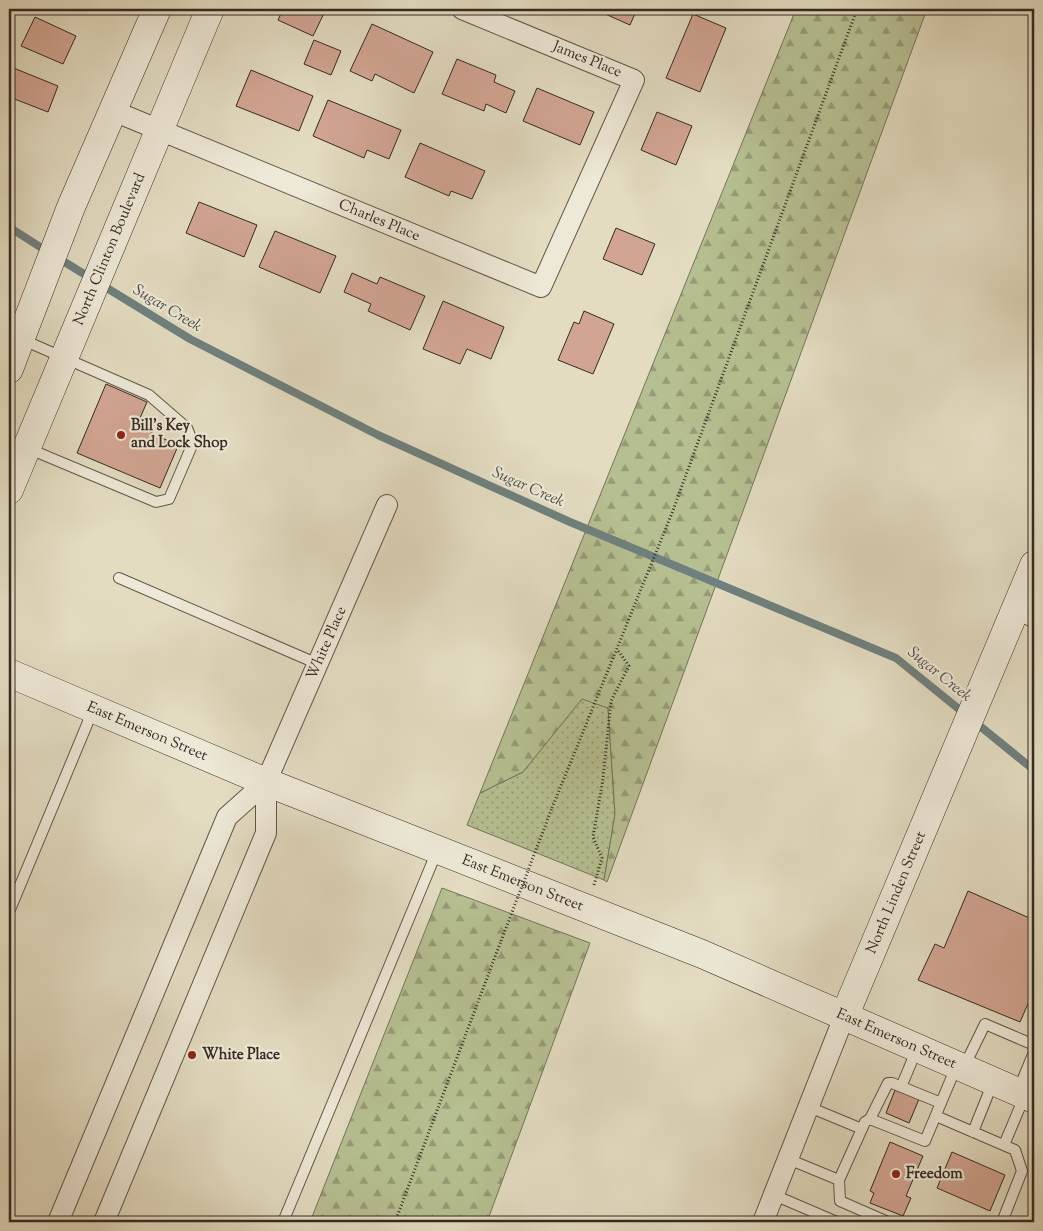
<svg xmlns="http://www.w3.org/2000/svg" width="1043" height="1231" font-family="'Sorts Mill Goudy',serif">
<defs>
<pattern id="grass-dots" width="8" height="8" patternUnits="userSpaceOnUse" patternTransform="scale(1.25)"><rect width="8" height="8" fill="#b6bf91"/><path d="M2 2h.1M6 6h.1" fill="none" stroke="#959b76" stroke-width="1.8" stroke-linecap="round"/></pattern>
<pattern id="forest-firs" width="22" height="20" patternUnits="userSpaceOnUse" patternTransform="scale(1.25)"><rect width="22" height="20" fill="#b6bf91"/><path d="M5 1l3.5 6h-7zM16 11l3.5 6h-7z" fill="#959b76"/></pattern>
</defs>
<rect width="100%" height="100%" fill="#e3dcc1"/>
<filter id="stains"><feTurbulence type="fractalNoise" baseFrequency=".004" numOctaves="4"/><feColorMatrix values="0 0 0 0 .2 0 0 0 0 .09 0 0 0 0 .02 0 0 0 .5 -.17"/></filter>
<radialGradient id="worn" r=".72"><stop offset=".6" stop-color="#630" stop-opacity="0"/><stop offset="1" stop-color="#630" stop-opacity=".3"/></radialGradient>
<path fill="url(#grass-dots)" stroke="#75755a" d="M 582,698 L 608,708 L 615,814 L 604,880 L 467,825 L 480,793 L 523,772 Z"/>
<path fill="url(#forest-firs)" stroke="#75755a" d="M 796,9 L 927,9 L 607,882 L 604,880 L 615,814 L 608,708 L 582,699 L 523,772 L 480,793 Z
M 442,888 L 590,943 L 487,1222 L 310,1222 Z"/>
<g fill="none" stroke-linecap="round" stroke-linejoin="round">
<path stroke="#6f807e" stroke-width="8" d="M 9,227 L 48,252
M 58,258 L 190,339 L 378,435 L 570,522 L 896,658 L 1034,770"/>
</g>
<path fill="#d2a593" stroke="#342b22" d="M 80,9 L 97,9 L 94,15 Z
M 283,9 L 326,9 L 313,36 L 278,20 Z
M 594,9 L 637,9 L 630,25 Z
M 693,14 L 726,28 L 700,92 L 666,78 Z
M 35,17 L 76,36 L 63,64 L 21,46 Z
M 372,24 L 433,52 L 414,93 L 375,74 L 372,81 L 350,71 Z
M 314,40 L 341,51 L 331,75 L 304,64 Z
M 457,59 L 496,75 L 494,82 L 515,91 L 506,113 L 486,104 L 484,111 L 442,94 Z
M 11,67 L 58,86 L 48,112 L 12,98 L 9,105 L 9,72 Z
M 251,70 L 313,96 L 299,131 L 236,106 Z
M 537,88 L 594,112 L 580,145 L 523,121 Z
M 328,100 L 401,130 L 389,159 L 367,150 L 364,158 L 313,136 Z
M 657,112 L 692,126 L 676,165 L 641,150 Z
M 420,143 L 485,171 L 472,199 L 451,191 L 449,196 L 405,177 Z
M 199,202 L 257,225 L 244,257 L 186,233 Z
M 616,228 L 655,244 L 642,275 L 603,259 Z
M 275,231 L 336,256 L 320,293 L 259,267 Z
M 352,273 L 377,284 L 380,277 L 425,296 L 410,330 L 368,311 L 371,304 L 344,292 Z
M 443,301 L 504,327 L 491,359 L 467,349 L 460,364 L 423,349 Z
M 584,311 L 614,324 L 593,374 L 558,360 L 574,322 L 579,324 Z
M 106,384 L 147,402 L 137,425 L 178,446 L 160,488 L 77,453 Z
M 968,891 L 1034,920 L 1034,990 L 1020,1022 L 918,980 L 935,944 L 944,948 Z
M 895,1090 L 919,1099 L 909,1123 L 886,1113 Z
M 890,1142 L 923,1156 L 906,1196 L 911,1198 L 903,1216 L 870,1203 L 874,1193 L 870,1191 Z
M 952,1152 L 1005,1175 L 990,1211 L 937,1188 Z"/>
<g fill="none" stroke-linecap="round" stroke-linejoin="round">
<defs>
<path id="lane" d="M 21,339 L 149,395 L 187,428 L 193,443 L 169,499 L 156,502 L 27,448
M 119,578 L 318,664
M 9,912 L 93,710
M 964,1067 L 985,1024 L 1034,1045
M 901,1087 L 917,1049
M 1018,1091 L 1034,1052
M 809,1107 L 862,1129
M 936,1116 L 1015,1150 L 1022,1171 L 1002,1222
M 870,1119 L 888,1083 L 892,1083 L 941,1103
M 973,1132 L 993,1082
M 1004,1145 L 1025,1095
M 788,1159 L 839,1180 L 865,1122 L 870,1119 L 925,1141 L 956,1067
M 839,1180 L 840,1201 L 888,1222
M 774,1195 L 837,1222
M 283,1222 L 437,851"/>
<g id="street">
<path id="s1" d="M 111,110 L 541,287 L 634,80 L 462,9"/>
<path d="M 1016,609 L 1034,617"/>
<path d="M 58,1222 L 227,817 L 266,782"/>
<path id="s2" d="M 104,1222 L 266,833 L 266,782 L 387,505"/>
<path d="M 763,1222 L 844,1017"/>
</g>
<g id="secondary">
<path d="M 9,369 L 71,207 L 157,9"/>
<path id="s3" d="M 9,490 L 210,9"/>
<path id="s4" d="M 9,673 L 266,782 L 702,954 L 1034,1099"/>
<path id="s5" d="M 844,1017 L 1034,565"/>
</g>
</defs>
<use href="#lane" stroke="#60574a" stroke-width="12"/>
<use href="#street" stroke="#60574a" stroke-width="22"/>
<use href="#secondary" stroke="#342b22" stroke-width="29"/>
<path stroke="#342b22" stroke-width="3" stroke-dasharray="1 2.5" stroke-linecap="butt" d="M 552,808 L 672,513 L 857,9
M 594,885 L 602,858 L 593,837 L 603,779 L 611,701 L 629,666 L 617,649
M 395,1222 L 501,941"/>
<use href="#lane" stroke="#ede8d7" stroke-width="10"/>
<use href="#street" stroke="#ede8d7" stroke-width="20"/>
<use href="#secondary" stroke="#ede8d7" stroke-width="28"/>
<path stroke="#342b22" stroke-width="3" stroke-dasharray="1 2.5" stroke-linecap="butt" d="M 501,941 L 552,808"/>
</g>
<g fill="#8f2418" stroke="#ede8d7" stroke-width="2">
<circle cx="121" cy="435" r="5"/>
<circle cx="192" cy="1055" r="5"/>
<circle cx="896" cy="1174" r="5"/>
</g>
<g text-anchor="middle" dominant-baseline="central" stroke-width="4.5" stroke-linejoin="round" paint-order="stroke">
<g font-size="15" fill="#342b22" stroke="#ede8d7">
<text transform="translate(587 60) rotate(22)">James Place</text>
<text stroke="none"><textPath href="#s1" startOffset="290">Charles Place</textPath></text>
<text stroke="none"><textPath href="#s3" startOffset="261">North Clinton Boulevard</textPath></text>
<text stroke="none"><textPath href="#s2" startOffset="624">White Place</textPath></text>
<text stroke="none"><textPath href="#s4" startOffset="150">East Emerson Street</textPath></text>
<text stroke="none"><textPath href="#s4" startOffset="555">East Emerson Street</textPath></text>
<text stroke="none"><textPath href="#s5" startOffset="135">North Linden Street</textPath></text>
<text stroke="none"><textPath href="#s4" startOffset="960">East Emerson Street</textPath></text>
</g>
<g font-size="15" font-weight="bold" fill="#342b22" stroke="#ede8d7" text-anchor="start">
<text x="131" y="426">Bill's Key<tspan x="131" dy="17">and Lock Shop</tspan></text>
<text x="202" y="1055">White Place</text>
<text x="906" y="1174">Freedom</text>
</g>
<g font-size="16" font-style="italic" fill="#4d4e48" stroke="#ede8d7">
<text transform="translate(167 309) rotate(31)">Sugar Creek</text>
<text transform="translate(528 488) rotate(24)">Sugar Creek</text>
<text transform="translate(939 675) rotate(39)">Sugar Creek</text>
</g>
</g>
<rect width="1043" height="1231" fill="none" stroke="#e3dcc1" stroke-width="30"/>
<rect x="10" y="10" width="1023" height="1211" fill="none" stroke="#342b22" stroke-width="2.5"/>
<rect x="15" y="15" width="1013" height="1201" fill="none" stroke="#342b22"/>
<rect width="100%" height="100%" filter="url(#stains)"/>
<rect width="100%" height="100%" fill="url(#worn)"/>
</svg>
